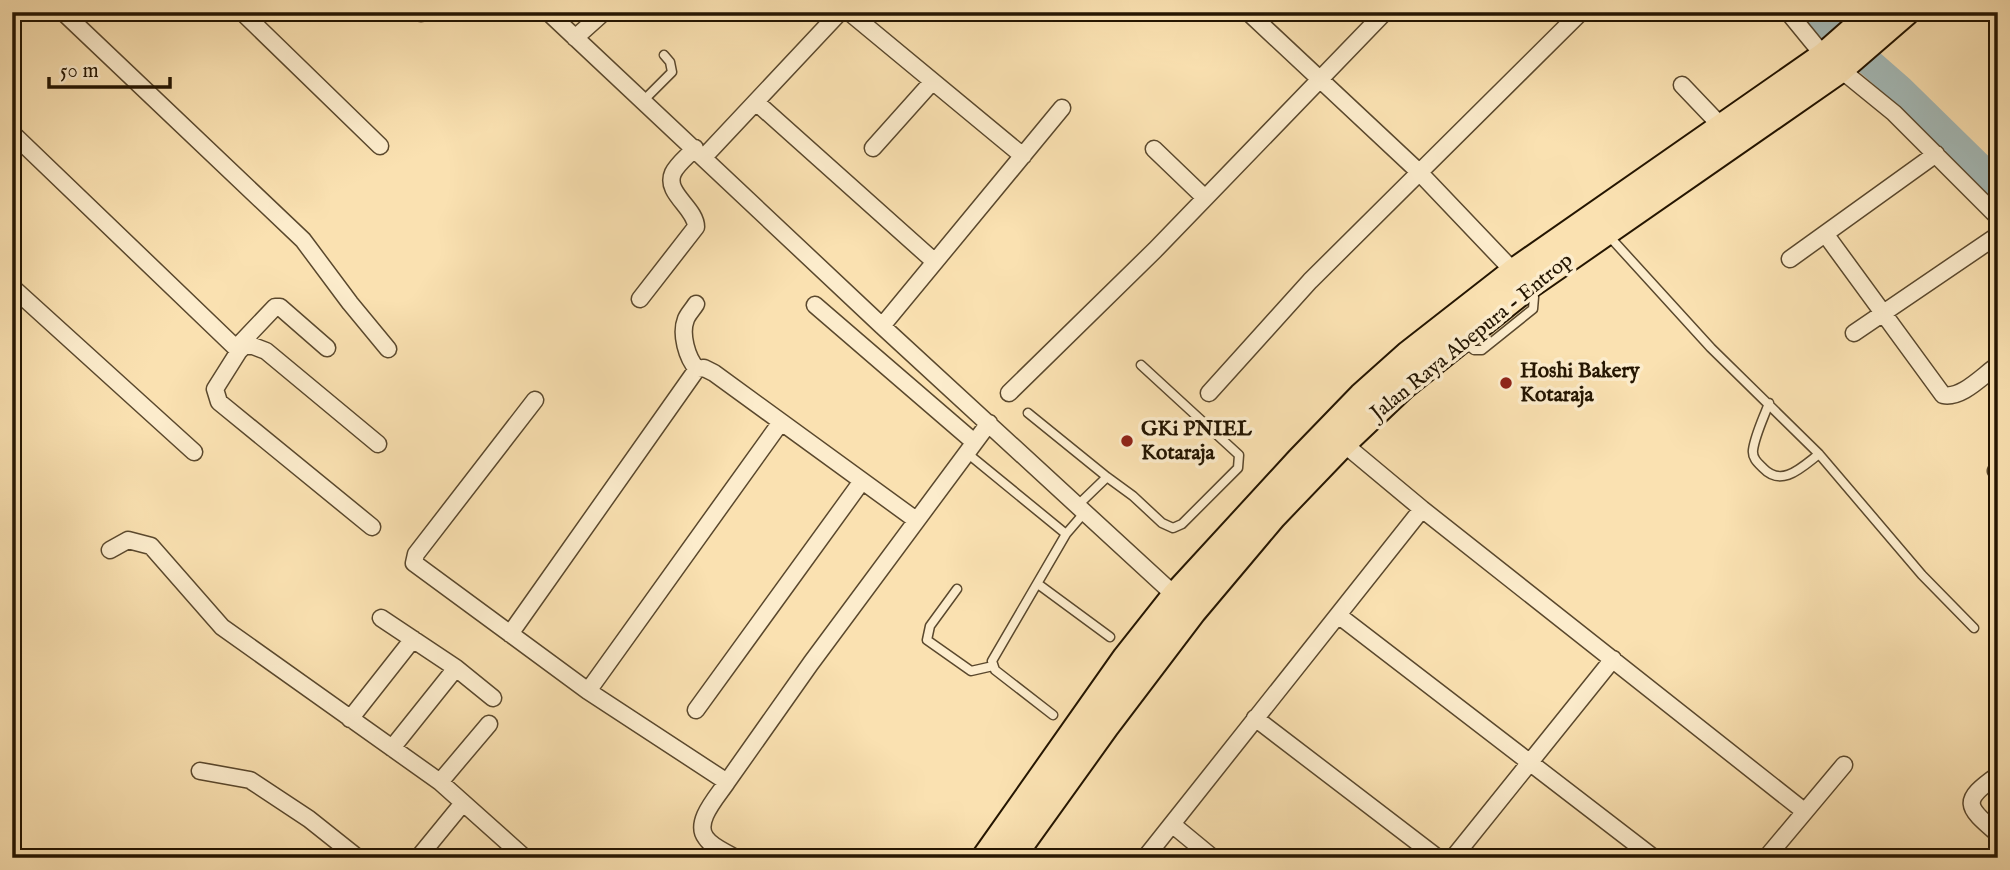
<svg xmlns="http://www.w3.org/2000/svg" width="2010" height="870" font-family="'IM FELL English',serif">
<rect width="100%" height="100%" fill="#fae1b1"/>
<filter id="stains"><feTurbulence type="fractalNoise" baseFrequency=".00286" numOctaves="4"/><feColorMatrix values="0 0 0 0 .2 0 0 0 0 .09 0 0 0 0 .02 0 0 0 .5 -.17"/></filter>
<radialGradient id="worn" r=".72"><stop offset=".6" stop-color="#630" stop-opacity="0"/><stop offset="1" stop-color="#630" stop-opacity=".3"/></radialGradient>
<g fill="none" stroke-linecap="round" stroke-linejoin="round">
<path stroke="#a4bab8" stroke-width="28" d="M 1812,12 L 1900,89 L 1998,185"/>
<defs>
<path id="service" d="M 643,101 L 672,72 L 670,62 L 664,55
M 1608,235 L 1711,348 L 1819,454 L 1922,575 L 1974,628
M 1465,343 L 1474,350 L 1482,350 L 1533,309 L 1534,297 L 1530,289
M 1769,403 C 1764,417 1755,435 1753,450 C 1752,458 1758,463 1763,468 C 1782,488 1802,467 1819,454
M 1028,413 L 1107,477 L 1078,505
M 967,453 L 1066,534 L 1085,512
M 1107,477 L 1133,496 L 1162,523 L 1173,528 L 1182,524 L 1238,468 L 1239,455 L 1141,365
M 1038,584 L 1110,637
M 957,589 L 930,626 L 927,640 L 971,671 L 993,666
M 1053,715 L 995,670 L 992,661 L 1066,534"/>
<path id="minor" d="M 63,12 L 303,240 L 350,303 L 388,349
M 242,12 L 380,146
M 420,12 L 421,13
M 548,12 L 882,326 L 1180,600
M 849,12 L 1023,156
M 1248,12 L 1419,172 L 1519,277
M 1788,12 L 1824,56 L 1894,113 L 1998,217
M 575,38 L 604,12
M 1682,85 L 1723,128
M 756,102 L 935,262
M 12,133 L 239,351 L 215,389 L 219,402 L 372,527
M 873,148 L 932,82
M 1154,149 L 1205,198
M 704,157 L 840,12
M 1826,235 L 1943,395 C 1962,399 1983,375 1998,365
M 1790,259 L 1936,154
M 12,287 L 194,452
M 640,299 L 696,227 C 696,208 664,193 673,173 C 677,164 689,155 695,148
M 696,304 C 693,309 688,314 686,319 C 680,334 687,358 697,369 L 704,368 L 714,373 L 916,520
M 815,305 L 974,442
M 882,326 L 1062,108
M 1854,333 L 1998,235
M 236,348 L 275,307 L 280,307 L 327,348
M 239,351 L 244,346 L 253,346 L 266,351 L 378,444
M 1009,393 L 1155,250 L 1385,12
M 1209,393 L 1310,281 L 1581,12
M 535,400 L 416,554 L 414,563 L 588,691 L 727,782 L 811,663 L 989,423
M 1338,439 L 1422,509 L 1804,811
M 1996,471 L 1998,472
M 110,550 L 128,540 L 151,546 L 222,627 L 440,782 L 525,858
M 1338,615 L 1654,858
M 381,618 L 456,668 L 493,698
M 510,634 L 697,369
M 588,691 L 781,422
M 696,710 L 862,481
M 1255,718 L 1438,858
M 350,719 L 413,639
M 392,748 L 456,668
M 200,771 L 250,780 L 309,819 L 358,858
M 1998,775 C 1961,801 1965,806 1998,834
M 440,782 L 489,724
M 727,782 C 718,796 693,822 706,838 C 712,847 726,852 735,858
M 1173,825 L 1213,858
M 418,858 L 463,803
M 1145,858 L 1422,509
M 1453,858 L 1613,659
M 1766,858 L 1844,765"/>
<path id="trunk" d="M 985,858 L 1126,658 L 1175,596 L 1300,460 L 1362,396 L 1409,354 L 1514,272 L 1824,56 L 1874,12
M 1011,858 L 1105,727 L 1193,611 L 1273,516 L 1343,443 L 1403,386 L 1528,286 L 1839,70 L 1906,12"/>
</defs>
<use href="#service" stroke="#5a482d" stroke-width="11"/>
<use href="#minor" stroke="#5a482d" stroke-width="19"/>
<use href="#trunk" stroke="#241501" stroke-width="30"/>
<use href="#service" stroke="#fceccc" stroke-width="8"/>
<use href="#minor" stroke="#fceccc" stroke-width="16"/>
<use href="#trunk" stroke="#fae1b1" stroke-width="26"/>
</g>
<g fill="#8f2418" stroke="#fceccc" stroke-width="2.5">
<circle cx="1506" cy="383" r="7"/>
<circle cx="1127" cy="441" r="7"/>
</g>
<g text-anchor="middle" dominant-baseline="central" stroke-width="7" stroke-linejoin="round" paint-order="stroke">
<g font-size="21" fill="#241501" stroke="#fceccc">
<text transform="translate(1472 337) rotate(-39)">Jalan Raya Abepura - Entrop</text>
</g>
<g font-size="21" font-weight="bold" fill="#241501" stroke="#fceccc" text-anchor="start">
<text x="1520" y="371">Hoshi Bakery<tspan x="1520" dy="24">Kotaraja</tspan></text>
<text x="1141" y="429">GKi PNIEL<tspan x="1141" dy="24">Kotaraja</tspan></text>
</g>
</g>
<rect width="2010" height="870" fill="none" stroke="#fae1b1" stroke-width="42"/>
<rect x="14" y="14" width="1982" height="842" fill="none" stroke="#241501" stroke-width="3.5"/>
<rect x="21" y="21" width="1968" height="828" fill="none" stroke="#241501" stroke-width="2"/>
<path d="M49 77v10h121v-10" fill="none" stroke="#241501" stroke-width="3.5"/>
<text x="60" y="77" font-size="21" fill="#241501" stroke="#fceccc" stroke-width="5" paint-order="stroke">50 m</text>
<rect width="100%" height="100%" filter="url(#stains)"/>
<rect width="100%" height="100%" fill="url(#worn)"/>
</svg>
